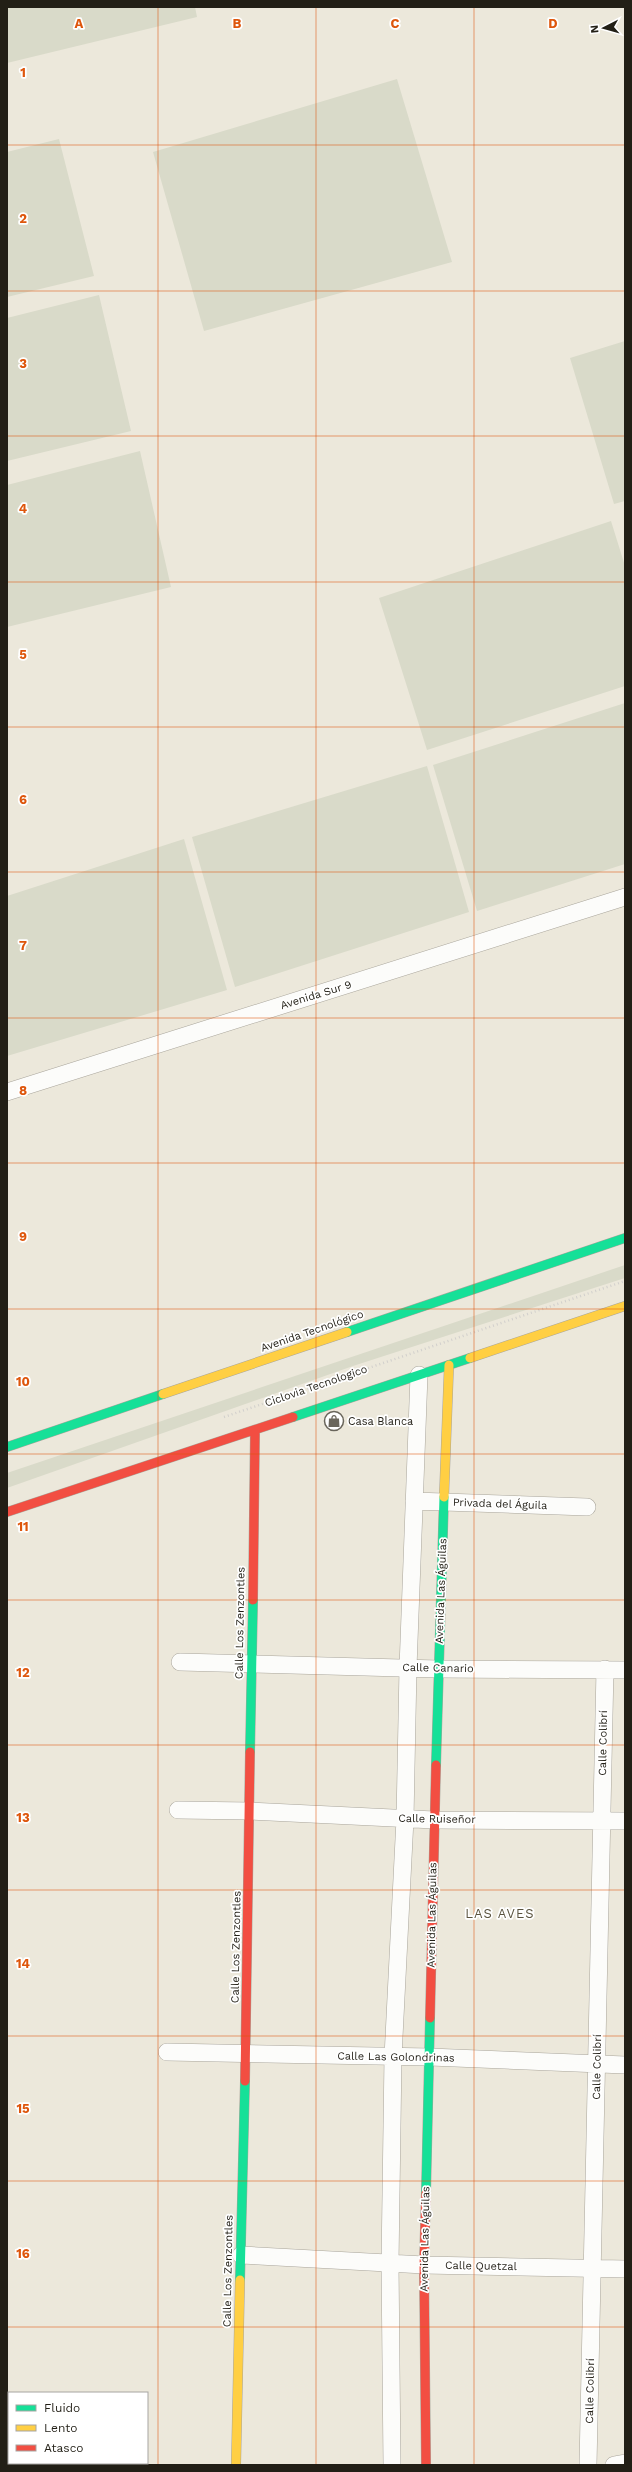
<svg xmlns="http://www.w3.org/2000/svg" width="632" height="2472" font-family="'Work Sans',sans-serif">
<rect width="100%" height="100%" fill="#ece8db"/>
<path fill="#d9dac9" d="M 7,7 L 195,7 L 197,17 L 7,63 Z
M 397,79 L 452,262 L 204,331 L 153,152 Z
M 59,139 L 94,276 L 7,297 L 7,152 Z
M 99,295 L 131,431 L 7,461 L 7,318 Z
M 625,341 L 625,501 L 614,504 L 570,358 Z
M 140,451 L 171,587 L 7,627 L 7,485 Z
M 611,521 L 625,566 L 625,686 L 427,750 L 379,598 Z
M 625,703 L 625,864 L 477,911 L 433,765 Z
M 427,766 L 469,912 L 235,987 L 192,837 Z
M 184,839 L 227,990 L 7,1056 L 7,896 Z
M 625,1265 L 625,1278 L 353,1366 L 7,1488 L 7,1473 Z"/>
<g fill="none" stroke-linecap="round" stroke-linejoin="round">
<defs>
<path id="street" d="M 7,1092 L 625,897
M 414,1501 L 587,1507
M 180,1662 L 438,1669 L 625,1670
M 178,1810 L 250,1811 L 434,1820 L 625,1821
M 167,2052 L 430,2057 L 625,2065
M 241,2255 L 424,2265 L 625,2269
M 392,2465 L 390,2263 L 393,2057 L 405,1819 L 408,1668 L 419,1375
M 588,2465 L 605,1669
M 614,2465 L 625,2463"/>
<path id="fast" d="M 347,1332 L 625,1238
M 293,1417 L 470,1358
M 7,1447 L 163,1394
M 250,1752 L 253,1600
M 436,1765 L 444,1497
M 426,2193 L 430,2018
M 240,2280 L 245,2081"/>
<path id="slow" d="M 470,1358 L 625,1306
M 163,1394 L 347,1332
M 444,1497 L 449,1365
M 236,2465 L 240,2280"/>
<path id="jam" d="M 7,1512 L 293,1417
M 253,1600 L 255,1430
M 430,2018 L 436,1765
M 245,2081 L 250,1752
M 426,2193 L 424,2265 L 426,2465"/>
</defs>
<use href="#street" stroke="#a9a59b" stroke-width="18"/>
<use href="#fast" stroke="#a9a59b" stroke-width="10"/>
<use href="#slow" stroke="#a9a59b" stroke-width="10"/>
<use href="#jam" stroke="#a9a59b" stroke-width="10"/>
<path stroke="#d1cfcc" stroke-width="2.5" stroke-dasharray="1 3" stroke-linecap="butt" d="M 224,1417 L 625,1281"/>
<use href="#street" stroke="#fcfcfa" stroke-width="17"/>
<use href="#fast" stroke="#16e098" stroke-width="9"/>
<use href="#slow" stroke="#ffcf43" stroke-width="9"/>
<use href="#jam" stroke="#f24e42" stroke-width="9"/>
</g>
<path fill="none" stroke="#de560c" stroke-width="1" stroke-opacity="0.55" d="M 158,7 L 158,2465M 316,7 L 316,2465M 474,7 L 474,2465M 7,145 L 625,145M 7,291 L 625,291M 7,436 L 625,436M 7,582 L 625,582M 7,727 L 625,727M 7,872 L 625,872M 7,1018 L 625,1018M 7,1163 L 625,1163M 7,1309 L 625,1309M 7,1454 L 625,1454M 7,1600 L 625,1600M 7,1745 L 625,1745M 7,1890 L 625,1890M 7,2036 L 625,2036M 7,2181 L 625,2181M 7,2327 L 625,2327"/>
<defs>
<symbol id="shop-ring" viewBox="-11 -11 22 22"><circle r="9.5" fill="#fff" stroke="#69655b" stroke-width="1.5"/><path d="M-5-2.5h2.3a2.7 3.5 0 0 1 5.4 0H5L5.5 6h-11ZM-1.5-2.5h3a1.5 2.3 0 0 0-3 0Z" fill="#69655b"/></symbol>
</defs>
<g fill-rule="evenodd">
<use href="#shop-ring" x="323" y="1410" width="22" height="22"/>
</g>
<g text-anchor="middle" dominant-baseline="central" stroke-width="3.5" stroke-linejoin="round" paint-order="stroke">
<g font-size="11" fill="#221f16" stroke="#fff">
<text transform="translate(316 995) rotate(-17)">Avenida Sur 9</text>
<text transform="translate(312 1331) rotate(-19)">Avenida Tecnológico</text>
<text transform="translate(316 1386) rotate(-19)">Ciclovia Tecnologico</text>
<text transform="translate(500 1504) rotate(2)">Privada del Águila</text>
<text transform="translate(441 1591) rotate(-88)">Avenida Las Águilas</text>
<text transform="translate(240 1623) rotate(-89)">Calle Los Zenzontles</text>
<text transform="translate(438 1668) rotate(1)">Calle Canario</text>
<text transform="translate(603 1743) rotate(-89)">Calle Colibrí</text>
<text transform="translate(437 1819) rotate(1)">Calle Ruiseñor</text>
<text transform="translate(432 1915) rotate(-89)">Avenida Las Águilas</text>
<text transform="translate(236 1947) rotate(-89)">Calle Los Zenzontles</text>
<text transform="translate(396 2057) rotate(1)">Calle Las Golondrinas</text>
<text transform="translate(597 2067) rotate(-89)">Calle Colibrí</text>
<text transform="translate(425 2239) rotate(-89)">Avenida Las Águilas</text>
<text transform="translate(481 2266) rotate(1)">Calle Quetzal</text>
<text transform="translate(228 2271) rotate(-89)">Calle Los Zenzontles</text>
<text transform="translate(590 2391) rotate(-89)">Calle Colibrí</text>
</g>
<g font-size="11" fill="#221f16" stroke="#fff" text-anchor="start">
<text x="348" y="1421">Casa Blanca</text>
</g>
<g font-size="13" letter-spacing="1" fill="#5a533e" stroke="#fff">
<text x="500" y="1913">LAS AVES</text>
</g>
</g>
<g font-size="13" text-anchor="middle" font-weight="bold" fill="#de560c" stroke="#fff" stroke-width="3.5" stroke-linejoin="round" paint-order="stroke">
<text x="79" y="28">A</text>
<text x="237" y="28">B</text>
<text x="395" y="28">C</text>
<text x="553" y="28">D</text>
<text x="23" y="77">1</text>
<text x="23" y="223">2</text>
<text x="23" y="368">3</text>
<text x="23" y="513">4</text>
<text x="23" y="659">5</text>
<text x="23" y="804">6</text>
<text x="23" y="950">7</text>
<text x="23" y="1095">8</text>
<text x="23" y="1241">9</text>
<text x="23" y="1386">10</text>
<text x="23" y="1531">11</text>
<text x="23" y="1677">12</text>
<text x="23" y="1822">13</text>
<text x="23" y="1968">14</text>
<text x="23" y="2113">15</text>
<text x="23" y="2258">16</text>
</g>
<rect width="632" height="2472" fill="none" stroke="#221f16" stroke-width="16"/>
<rect x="8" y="2392" width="140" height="72" fill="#ffffff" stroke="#a7a5a2"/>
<rect x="16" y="2405" width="20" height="6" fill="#16e098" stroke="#a7a5a2"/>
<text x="44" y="2412" font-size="12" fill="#221f16">Fluido</text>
<rect x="16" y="2425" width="20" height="6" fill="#ffcf43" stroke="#a7a5a2"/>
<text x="44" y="2432" font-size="12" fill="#221f16">Lento</text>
<rect x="16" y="2445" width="20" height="6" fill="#f24e42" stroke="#a7a5a2"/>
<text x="44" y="2452" font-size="12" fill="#221f16">Atasco</text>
<g transform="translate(604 28) rotate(264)" stroke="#ffffff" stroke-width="3" paint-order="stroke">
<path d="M0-3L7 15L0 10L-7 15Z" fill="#221f16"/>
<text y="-6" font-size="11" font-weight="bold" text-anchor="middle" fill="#221f16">N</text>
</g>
</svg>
